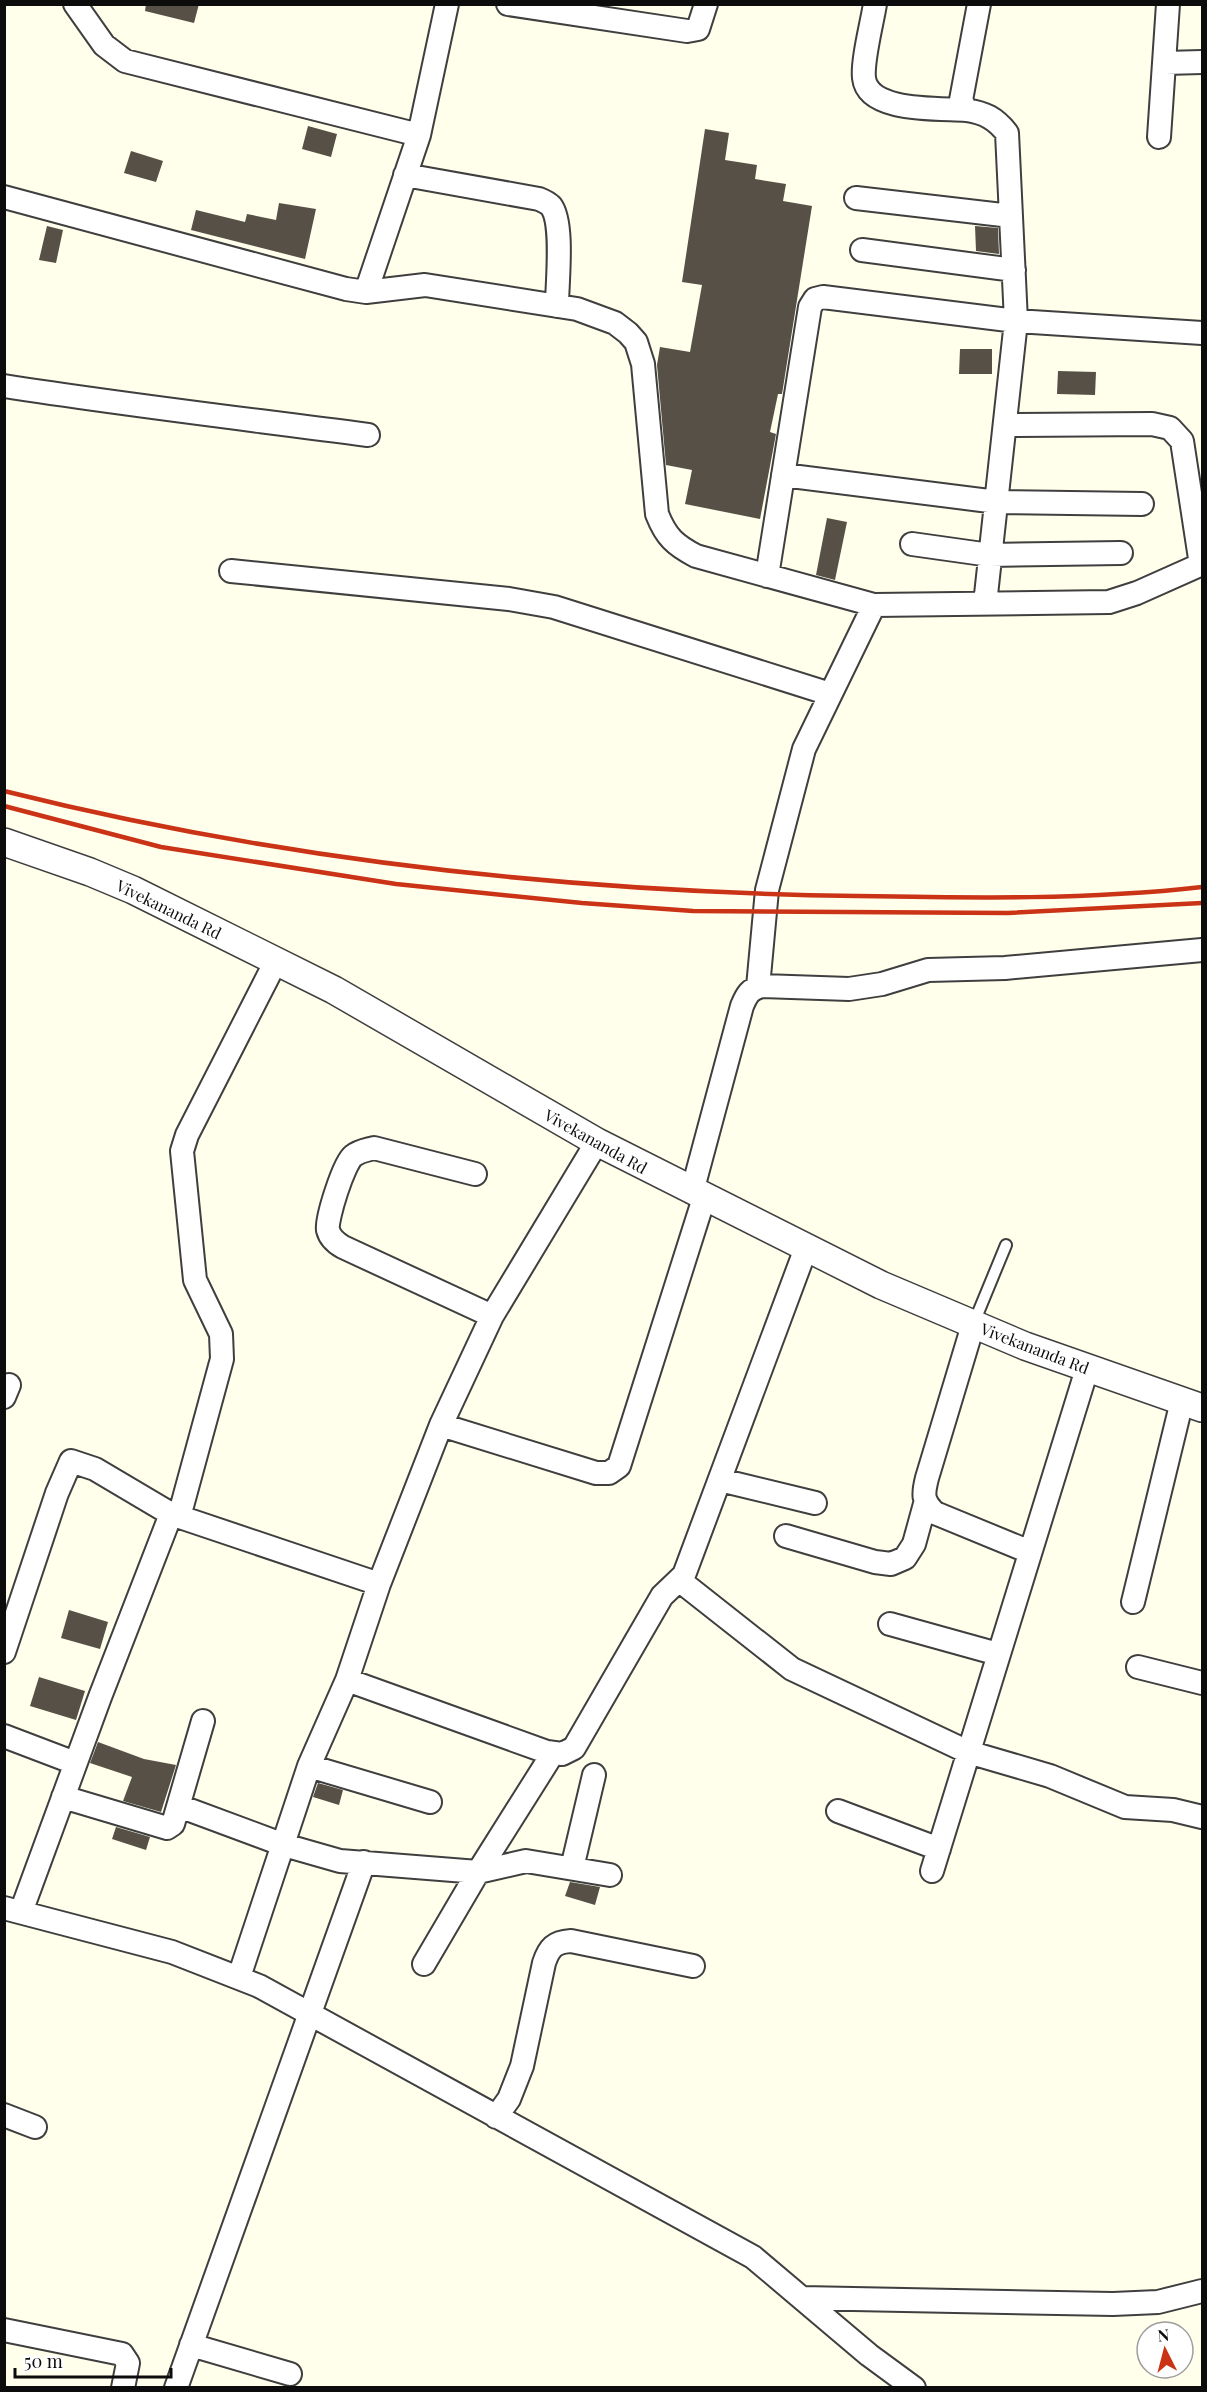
<svg xmlns="http://www.w3.org/2000/svg" width="1207" height="2392" font-family="'Playfair Display',serif">
<rect width="100%" height="100%" fill="#ffffeb"/>
<path fill="#565047" d="M 146,4 L 199,4 L 194,23 L 145,11 Z
M 308,126 L 337,134 L 331,157 L 302,149 Z
M 705,129 L 729,133 L 725,160 L 757,165 L 755,179 L 786,184 L 783,201 L 812,206 L 782,394 L 778,394 L 770,432 L 776,434 L 760,519 L 685,504 L 692,470 L 666,465 L 657,365 L 660,347 L 690,352 L 702,285 L 682,282 Z
M 131,151 L 163,161 L 156,182 L 124,173 Z
M 279,203 L 316,209 L 305,259 L 191,230 L 196,210 L 245,222 L 247,214 L 276,220 Z
M 47,226 L 63,230 L 56,263 L 39,260 Z
M 975,226 L 998,228 L 999,254 L 976,251 Z
M 960,349 L 992,349 L 992,374 L 959,374 Z
M 1058,371 L 1096,372 L 1095,395 L 1057,394 Z
M 827,518 L 847,522 L 835,580 L 816,575 Z
M 69,1610 L 108,1622 L 100,1649 L 61,1638 Z
M 39,1677 L 85,1691 L 76,1720 L 30,1706 Z
M 98,1742 L 144,1759 L 176,1765 L 161,1812 L 123,1801 L 132,1777 L 90,1763 Z
M 318,1783 L 343,1790 L 339,1805 L 313,1797 Z
M 116,1827 L 150,1837 L 146,1850 L 112,1839 Z
M 570,1882 L 600,1887 L 595,1905 L 565,1896 Z"/>
<g fill="none" stroke-linecap="round" stroke-linejoin="round">
<defs>
<path id="service" d="M 973,1325 L 1006,1245"/>
<path id="minor" d="M 75,4 L 104,45 L 125,61 L 419,135
M 508,4 L 687,31 L 698,29 L 706,4
M 875,4 C 872,23 862,61 864,78 C 868,113 940,108 966,110
M 979,4 L 961,100 L 966,110 C 985,113 995,118 1007,133 L 1016,321 L 985,604
M 1165,63 L 1202,62
M 1159,137 L 1168,4
M 405,175 L 539,199 C 544,201 548,203 551,206 C 564,223 557,283 557,306
M 4,197 L 346,289 L 366,292 L 425,285 L 577,309 L 615,323 L 628,333 L 636,342 L 643,364 L 657,514 C 666,537 675,545 696,556 L 874,605 L 1109,602 L 1137,593 L 1202,564
M 856,198 L 1011,216
M 862,250 L 1014,270
M 366,292 L 419,135 L 447,4
M 4,386 C 125,405 247,419 368,435
M 1006,425 L 1152,424 L 1170,428 L 1182,441 L 1201,565
M 783,475 L 997,502 L 1142,504
M 912,544 L 990,555 L 1121,553
M 231,571 L 509,599 L 554,607 L 830,694
M 767,576 L 810,307 L 815,299 L 823,297 L 1016,321 L 1202,333
M 758,987 L 767,890 L 804,749 L 874,605
M 475,1174 L 374,1148 C 367,1150 359,1151 353,1156 C 344,1163 326,1219 328,1230 C 330,1238 336,1243 343,1247 L 492,1316
M 692,1192 L 742,1006 C 747,994 750,989 762,986 L 849,989 L 882,984 L 928,970 L 1005,968 L 1202,950
M 973,1325 L 927,1478 C 923,1494 922,1501 935,1513 L 1030,1552
M 4,1397 L 9,1385
M 441,1425 L 596,1473 L 609,1473 L 619,1466 L 704,1198
M 720,1480 L 815,1503
M 179,1517 L 222,1359 L 221,1334 L 195,1280 L 182,1151 L 187,1135 L 276,961
M 786,1536 L 875,1562 L 891,1564 L 905,1558 L 914,1544 L 925,1504
M 679,1580 L 792,1669 L 968,1752 L 1050,1776 L 1125,1807 L 1173,1810 L 1202,1817
M 1133,1602 L 1182,1401
M 890,1624 L 998,1654
M 4,1652 L 57,1493 L 71,1461 L 95,1469 L 171,1514 L 379,1584
M 1138,1667 L 1202,1683
M 347,1680 L 547,1752 L 562,1754 L 574,1748 L 662,1596 L 684,1575 L 806,1248
M 4,1736 L 75,1763
M 309,1766 L 430,1802
M 63,1797 L 167,1828 L 173,1824 L 203,1721
M 179,1806 L 284,1845 L 340,1861 L 478,1872 L 526,1861 L 610,1875
M 838,1811 L 939,1849
M 572,1868 L 594,1775
M 932,1871 L 1087,1369
M 4,1908 L 172,1952 L 259,1986 L 753,2257 L 869,2355 L 914,2388
M 21,1912 L 100,1697 L 171,1514
M 424,1964 L 478,1872 L 553,1753
M 239,1977 L 309,1766 L 347,1680 L 379,1584 L 441,1425 L 492,1316 L 597,1142
M 4,2115 L 35,2127
M 496,2117 L 509,2099 L 522,2066 L 544,1963 C 549,1948 554,1942 571,1941 L 693,1966
M 802,2298 L 1113,2304 L 1158,2302 L 1202,2291
M 4,2330 L 122,2354 L 128,2363 L 123,2388
M 191,2345 L 290,2374
M 176,2388 L 364,1862"/>
<path id="tertiary" d="M 4,842 L 90,872 L 133,890 L 334,990 L 597,1142 L 881,1285 L 1025,1346 L 1202,1408"/>
</defs>
<use href="#service" stroke="#3f3f3f" stroke-width="14"/>
<use href="#minor" stroke="#3f3f3f" stroke-width="26"/>
<use href="#tertiary" stroke="#3f3f3f" stroke-width="30"/>
<use href="#service" stroke="#fff" stroke-width="10"/>
<use href="#minor" stroke="#fff" stroke-width="22"/>
<use href="#tertiary" stroke="#fff" stroke-width="27"/>
<path stroke="#ca3316" stroke-width="4.5" d="M 4,791 C 284,861 570,892 857,896 C 972,898 1088,900 1202,887
M 4,806 L 161,847 L 396,884 L 582,903 L 693,911 L 1008,913 L 1202,903"/>
</g>
<g text-anchor="middle" dominant-baseline="central" stroke-width="6" stroke-linejoin="round" paint-order="stroke">
<g font-size="16" fill="#0c0c0c" stroke="#fff">
<text transform="translate(169 909) rotate(26)">Vivekananda Rd</text>
<text transform="translate(596 1141) rotate(29)">Vivekananda Rd</text>
<text transform="translate(1035 1348) rotate(21)">Vivekananda Rd</text>
</g>
</g>
<rect width="1207" height="2392" fill="none" stroke="#0c0c0c" stroke-width="12"/>
<g transform="translate(1165 2350) rotate(354)"><circle r="28" fill="#ffffff" stroke="#9e9e9e" stroke-width="1.5"/>
<path d="M0-4.5L10 22L0 15L-10 22Z" fill="#ca3316"/>
<text y="-9" font-size="16" font-weight="bold" text-anchor="middle" fill="#0c0c0c">N</text>
</g>
<path d="M15 2368v9h156v-9" fill="none" stroke="#0c0c0c" stroke-width="3"/>
<text x="24" y="2368" font-size="18" fill="#0c0c0c" stroke="#ffffff" stroke-width="4.5" paint-order="stroke">50 m</text>
</svg>
